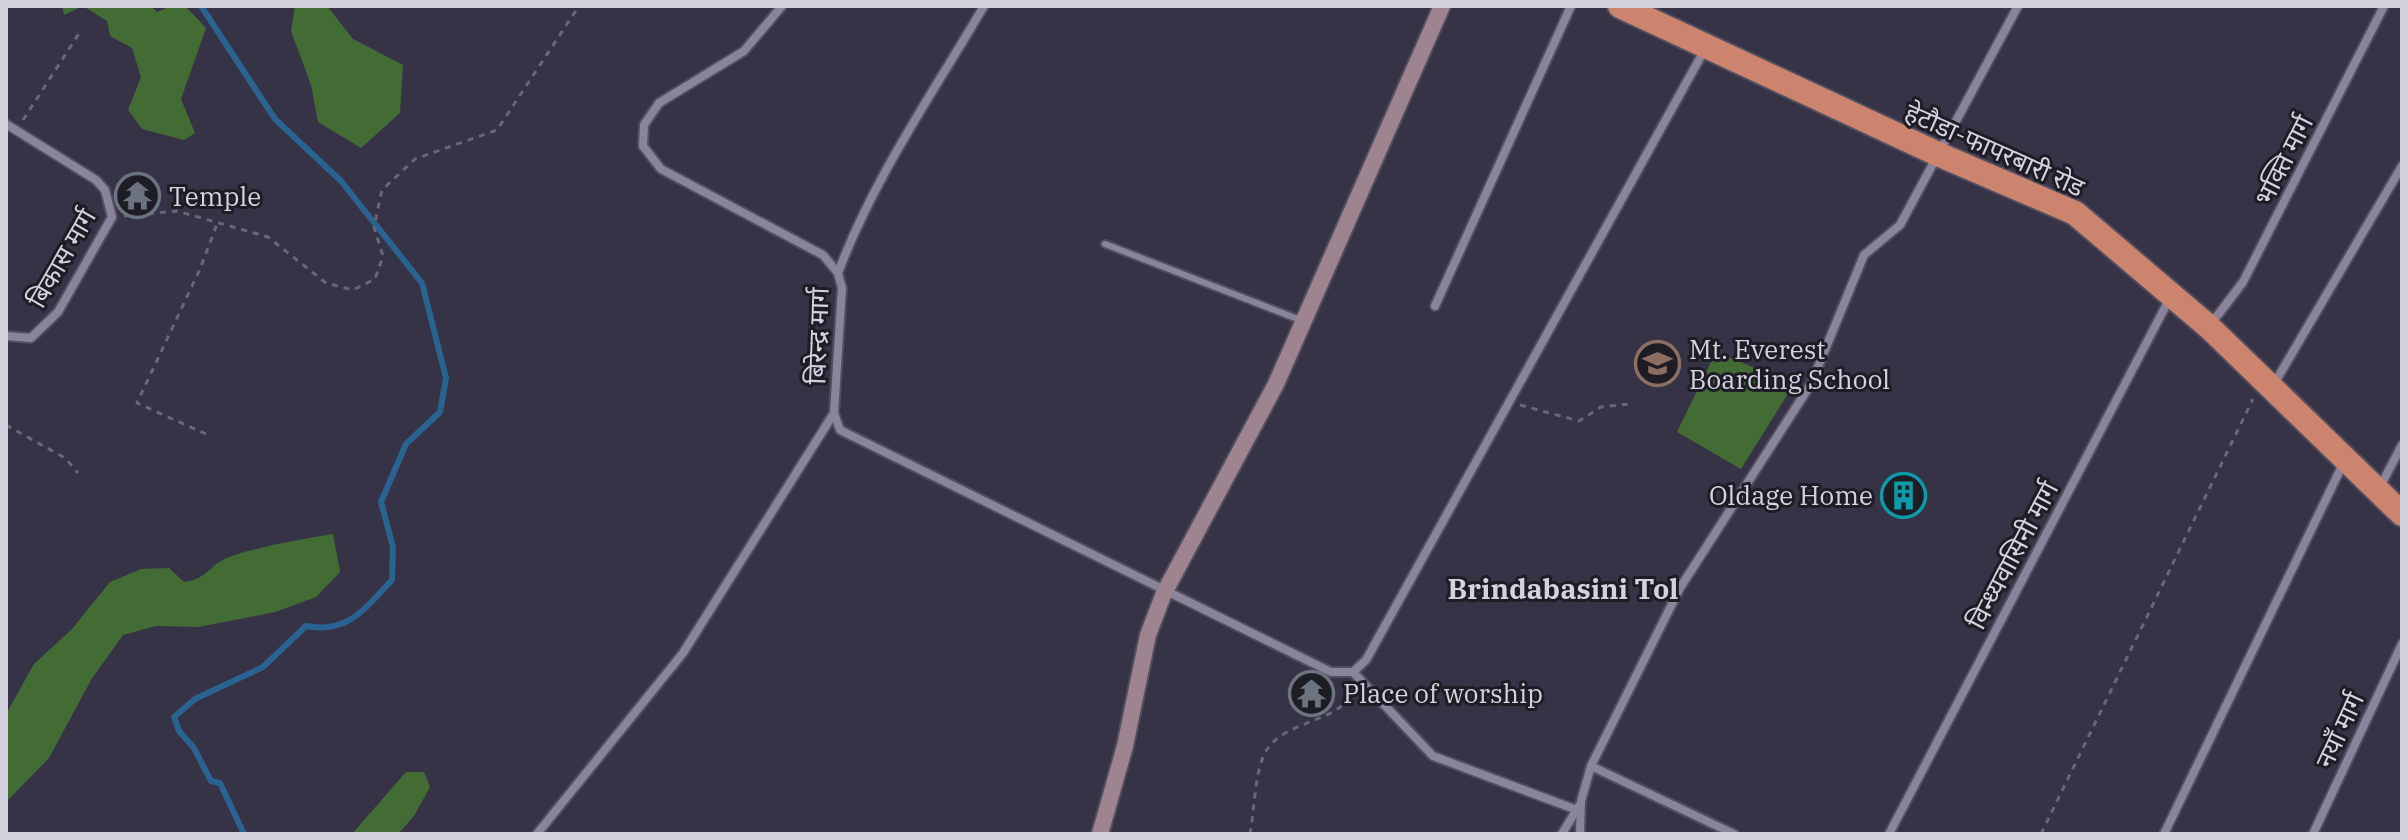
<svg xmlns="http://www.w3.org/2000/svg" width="2408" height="840" font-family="'IBM Plex Serif','Noto Sans Devanagari',serif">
<rect width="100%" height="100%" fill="#373347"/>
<path fill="#436c35" d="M 62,6 L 151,6 L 157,12 L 171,6 L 185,6 L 206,28 L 181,99 L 195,133 L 184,140 L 142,129 L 128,110 L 141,77 L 132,48 L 110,36 L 107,21 L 83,6 L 64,15 Z
M 295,6 L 327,6 L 353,39 L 403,65 L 400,113 L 361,148 L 318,122 L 311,85 L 291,31 Z
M 1716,352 L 1794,384 L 1741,469 L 1677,432 Z
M 333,534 L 340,572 L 316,597 L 275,612 L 199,627 L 156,626 L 123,635 L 91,680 L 49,758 L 6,802 L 6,714 L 34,664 L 72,629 L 110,582 L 141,569 L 169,568 L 184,582 C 208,579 209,565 227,558 C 256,547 302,539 333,534 Z
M 406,772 L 424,772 L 430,787 L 414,816 L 398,834 L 352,834 Z"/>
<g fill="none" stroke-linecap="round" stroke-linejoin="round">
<path stroke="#296391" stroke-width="6" d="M 201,6 L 275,119 L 341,181 L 422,283 L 446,378 L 440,412 L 406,444 L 381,502 L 393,547 L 392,580 C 365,608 349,634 306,626 L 263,667 L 195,699 L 174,717 L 179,731 L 194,748 L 211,781 L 220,783 L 244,834"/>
<defs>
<path id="lane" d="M 1105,244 L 1303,321"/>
<path id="street" d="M 782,6 L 744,51 L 659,103 L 644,125 L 643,146 L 661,169 L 823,255 L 838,273 L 842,288 L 834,413 L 840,430 L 1331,672 L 1353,672 L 1366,660 L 1705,49
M 6,124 L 96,180 L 105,190 L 112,217 L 58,312 L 31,338 L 6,336
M 838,273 C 873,179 933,93 984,6
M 1435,306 L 1571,6
M 2211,324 L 2243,282 L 2384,6
M 2274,384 L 2402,166
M 2380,487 L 2402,445
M 1353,672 L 1433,756 L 1577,810
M 537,834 L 683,653 L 834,413
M 1562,834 L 1578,807
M 1580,834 L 1581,801 L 1591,766
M 1734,834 L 1591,766 L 1680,588 L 1811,384 L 1864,255 L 1900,225 L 2018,6
M 1889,834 L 2171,296
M 2164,834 L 2343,464
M 2313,834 L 2402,644"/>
<path id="secondary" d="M 1100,834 L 1125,746 L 1148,635 L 1164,593 L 1276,384 L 1442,6"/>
<path id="highway" d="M 1620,6 L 1940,155 L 2075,213 L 2209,327 L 2402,514"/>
</defs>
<use href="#lane" stroke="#524e5e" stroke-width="10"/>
<use href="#street" stroke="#524e5e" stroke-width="12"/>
<use href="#secondary" stroke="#524e5e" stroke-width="20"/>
<use href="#highway" stroke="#524e5e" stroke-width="28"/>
<path stroke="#696677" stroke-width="3" stroke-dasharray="6 6" stroke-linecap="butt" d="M 23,120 L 80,32
M 124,216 L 177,211 L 268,237 L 326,283 L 353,290 L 375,279 L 383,256 L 374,227 L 382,190 L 415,159 L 497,130 L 579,6
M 1520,405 L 1579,421 L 1601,407 L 1630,404
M 6,425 L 65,458 L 78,473
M 206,434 L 137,403 L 200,269 L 217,224
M 1250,834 C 1254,813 1255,771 1265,753 C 1283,718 1347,723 1351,689
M 2041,834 L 2253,399"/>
<use href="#lane" stroke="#89849b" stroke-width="6"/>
<use href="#street" stroke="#89849b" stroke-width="8"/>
<use href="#secondary" stroke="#9d848e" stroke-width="16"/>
<use href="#highway" stroke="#cc846f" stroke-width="24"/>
</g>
<defs>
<symbol id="temple-ring" viewBox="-11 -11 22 22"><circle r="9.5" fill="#1e1c25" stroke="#6b7280" stroke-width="1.5"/><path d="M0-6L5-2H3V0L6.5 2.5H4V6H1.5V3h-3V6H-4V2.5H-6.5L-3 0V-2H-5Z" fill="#6b7280"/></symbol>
<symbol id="school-ring" viewBox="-11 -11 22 22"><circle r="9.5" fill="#1e1c25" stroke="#8d6e63" stroke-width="1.5"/><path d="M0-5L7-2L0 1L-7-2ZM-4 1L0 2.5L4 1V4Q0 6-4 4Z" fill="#8d6e63"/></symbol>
<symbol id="building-ring" viewBox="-11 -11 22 22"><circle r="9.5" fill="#1e1c25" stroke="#0f9aa8" stroke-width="1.5"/><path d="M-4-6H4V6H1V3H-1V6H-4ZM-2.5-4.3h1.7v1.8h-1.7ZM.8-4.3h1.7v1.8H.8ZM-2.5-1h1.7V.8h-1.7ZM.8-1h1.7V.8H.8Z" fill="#0f9aa8"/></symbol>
</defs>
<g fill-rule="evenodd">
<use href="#temple-ring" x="112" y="170" width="51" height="51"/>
<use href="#school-ring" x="1632" y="338" width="51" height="51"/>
<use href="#building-ring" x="1878" y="470" width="51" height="51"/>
<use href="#temple-ring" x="1286" y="668" width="51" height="51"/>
</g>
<g text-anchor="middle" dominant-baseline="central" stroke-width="6" stroke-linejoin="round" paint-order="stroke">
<g font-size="26" fill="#d5d2df" stroke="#1e1c25">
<text transform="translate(1995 149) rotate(24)">हेटौडा-फापरबारी रोड</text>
<text transform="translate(2283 160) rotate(-63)">भक्ति मार्ग</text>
<text transform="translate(61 258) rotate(-60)">बिकास मार्ग</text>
<text transform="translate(817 336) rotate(-88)">बिरेन्द्र मार्ग</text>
<text transform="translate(2012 555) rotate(-62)">विन्ध्यवासिनी मार्ग</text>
<text transform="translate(2339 730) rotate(-65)">नयाँ मार्ग</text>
</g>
<g font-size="26" fill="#d5d2df" stroke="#1e1c25" text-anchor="start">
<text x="169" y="196">Temple</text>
<text x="1689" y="349">Mt. Everest<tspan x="1689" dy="30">Boarding School</tspan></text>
<text x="1873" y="495" text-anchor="end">Oldage Home</text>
<text x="1343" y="693">Place of worship</text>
</g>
<g font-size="28" font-weight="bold" fill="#d5d2df" stroke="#1e1c25">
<text x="1563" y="588">Brindabasini Tol</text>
</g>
</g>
<rect width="2408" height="840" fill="none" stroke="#d5d2df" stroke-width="16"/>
</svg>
